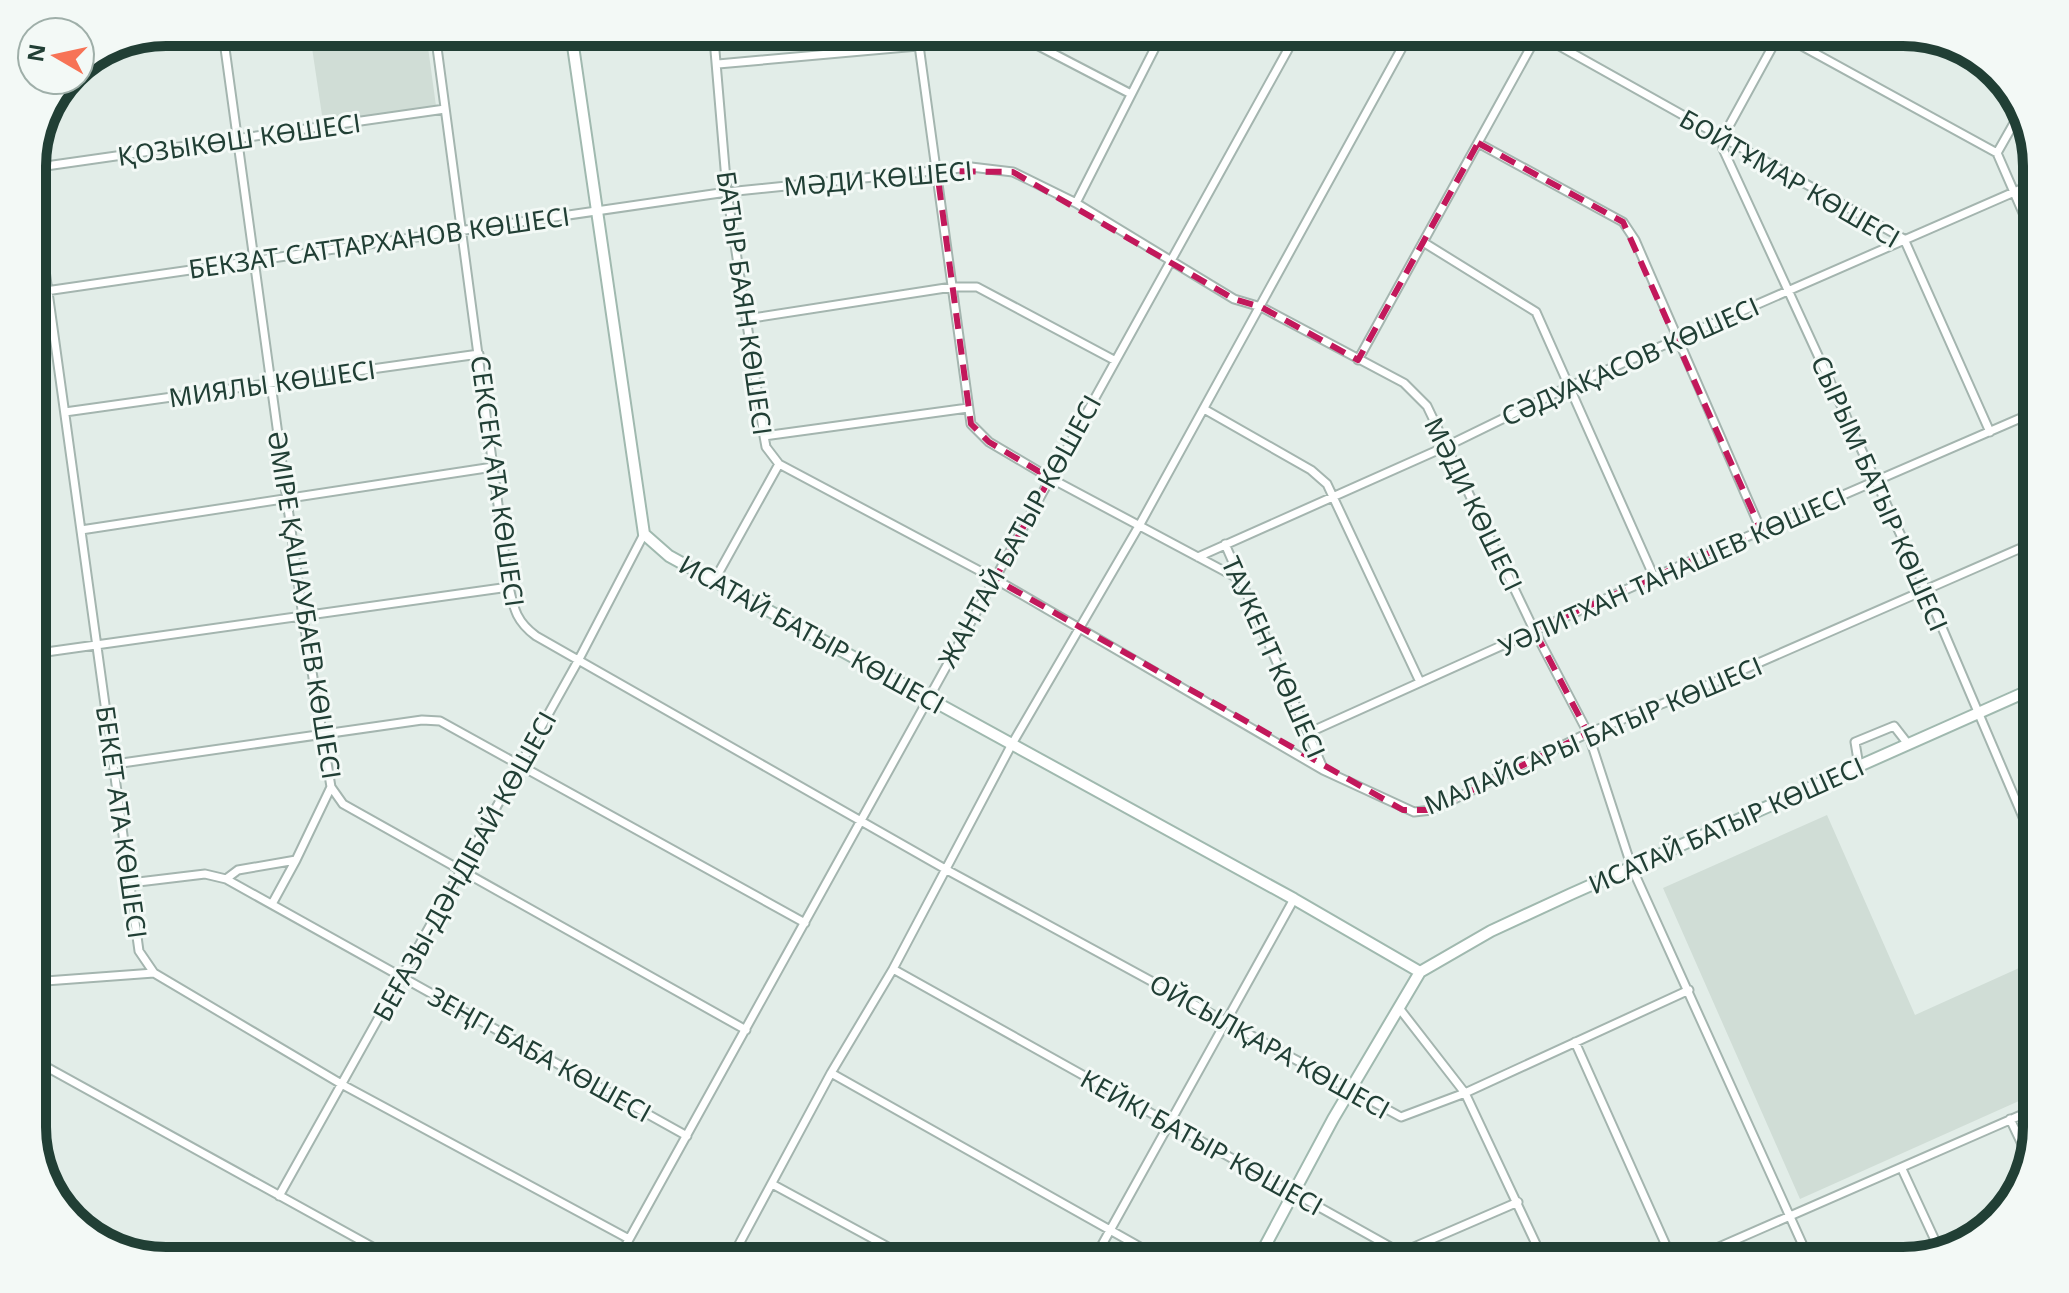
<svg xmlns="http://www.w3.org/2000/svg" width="2069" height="1293" font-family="'Noto Sans',sans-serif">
<rect width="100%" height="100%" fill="#e2ede8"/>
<path fill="#d0ddd6" d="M 427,40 L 436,106 L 323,122 L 311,41 Z
M 1827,815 L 1915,1015 L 2037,960 L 2037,1093 L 1800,1199 L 1663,888 Z"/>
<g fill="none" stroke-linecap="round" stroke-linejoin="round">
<defs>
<path id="street" d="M 1780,33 L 1723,137 L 1723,149 L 1926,590 L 2037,850
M 1538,34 L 1904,239 L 1990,432
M 1780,34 L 1997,153 L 2037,245
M 918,38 L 971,424 L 989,442 L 1050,478 L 1241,580
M 714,39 L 727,192 L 764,436 L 766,447 L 779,464 L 995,579 L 1323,770 L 1414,812 L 1432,810 L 1588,733 L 1692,692 L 2037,541
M 436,40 L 509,587 C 514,610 517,622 536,636 L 947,870 L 1401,1117 L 1465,1093 L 1689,990
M 224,41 L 303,617 L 331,787 L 343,804 L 746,1030
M 718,64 L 1007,38 L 1031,42 L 1131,94
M 1478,143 L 1623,222 L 1635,240 L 1761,530
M 1997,153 L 2022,109
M 32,168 L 445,109
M 32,176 L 139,951 L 154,973 L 343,1085 L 629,1239
M 1076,203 L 1234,299 L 1261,307 L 1404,383 L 1427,406 L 1534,630 L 1588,733 L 1632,868 L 1810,1261
M 1423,242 L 1536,312 L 1654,577
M 32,293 L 727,192 L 971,167 L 1013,172 L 1076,203 L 1161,36
M 746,319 L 952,287 L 977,287 L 1114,360
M 1358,360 L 1538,34
M 1204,409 L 1311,470 L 1327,484 L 1420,682
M 65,412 L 479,354
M 764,436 L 968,408
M 81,530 L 493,467
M 1225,544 L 1323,768
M 1198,557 L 1447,446 L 1568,387 L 2037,182
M 714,581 L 779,464
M 32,654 L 509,587
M 1308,733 L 1654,577 L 2037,411
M 115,764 L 422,720 L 440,721 L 805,923
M 1859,766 L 1855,742 L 1894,726 L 1908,744
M 226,879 L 238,870 L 296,860 L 331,787
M 130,883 L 205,874 L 226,879 L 687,1136
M 272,904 L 296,860
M 893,969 L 1396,1250 L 1407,1250 L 1518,1202
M 32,982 L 154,973
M 1399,1008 L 1465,1093 L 1544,1261
M 1575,1042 L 1673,1261
M 32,1059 L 398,1261
M 831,1073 L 1165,1261
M 2010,1119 L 2028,1157
M 1902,1169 L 1940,1251
M 772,1184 L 914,1261
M 279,1196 L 578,661 L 644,534
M 617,1261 L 1296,35
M 730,1261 L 831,1073 L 893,969 L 1012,744 L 1139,526 L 1409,35
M 1093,1261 L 1294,899
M 1687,1261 L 2037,1108"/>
<path id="secondary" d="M 572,39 L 644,534 L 669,556 L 1294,899 L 1420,972
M 1257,1261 L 1333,1119 L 1420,972 L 1491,931 L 1571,894 L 2037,687"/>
</defs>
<use href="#street" stroke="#a4b5af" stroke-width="11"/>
<use href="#secondary" stroke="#a0b9af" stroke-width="14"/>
<use href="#street" stroke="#fff" stroke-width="7"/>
<use href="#secondary" stroke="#fff" stroke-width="10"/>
</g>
<path fill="none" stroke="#c2185b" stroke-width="6" stroke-dasharray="16 10" stroke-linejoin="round" d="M 1478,143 L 1623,222 L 1761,530 L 1534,630 L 1588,733 L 1432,810 L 1403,810 L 995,579 L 1050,478 L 989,442 L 971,424 L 937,171 L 1013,172 L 1234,299 L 1261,307 L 1358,360 Z"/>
<g text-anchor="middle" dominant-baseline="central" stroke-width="6" stroke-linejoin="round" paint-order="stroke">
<g font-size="26" fill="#213f35" stroke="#f3f9f6">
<text transform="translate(239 139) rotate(-8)">ҚОЗЫКӨШ КӨШЕСІ</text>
<text transform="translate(878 178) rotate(-5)">МӘДИ КӨШЕСІ</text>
<text transform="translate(1790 178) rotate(30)">БОЙТҰМАР КӨШЕСІ</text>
<text transform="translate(379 242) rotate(-8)">БЕКЗАТ САТТАРХАНОВ КӨШЕСІ</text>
<text transform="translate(745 303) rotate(82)">БАТЫР БАЯН КӨШЕСІ</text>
<text transform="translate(1630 361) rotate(-24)">СӘДУАҚАСОВ КӨШЕСІ</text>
<text transform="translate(272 383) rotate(-8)">МИЯЛЫ КӨШЕСІ</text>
<text transform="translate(498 481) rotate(82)">СЕКСЕК АТА КӨШЕСІ</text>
<text transform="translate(1880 493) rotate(66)">СЫРЫМ БАТЫР КӨШЕСІ</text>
<text transform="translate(1474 504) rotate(64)">МӘДИ КӨШЕСІ</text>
<text transform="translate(1019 531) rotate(-61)">ЖАНТАЙ БАТЫР КӨШЕСІ</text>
<text transform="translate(1672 571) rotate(-24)">УӘЛИТХАН ТАНАШЕВ КӨШЕСІ</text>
<text transform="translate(305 605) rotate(81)">ӘМІРЕ ҚАШАУБАЕВ КӨШЕСІ</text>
<text transform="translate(812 634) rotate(29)">ИСАТАЙ БАТЫР КӨШЕСІ</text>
<text transform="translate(1274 657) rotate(66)">ТАУКЕНТ КӨШЕСІ</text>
<text transform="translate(1593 735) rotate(-23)">МАЛАЙСАРЫ БАТЫР КӨШЕСІ</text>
<text transform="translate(122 822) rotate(82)">БЕКЕТ АТА КӨШЕСІ</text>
<text transform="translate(1726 825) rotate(-24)">ИСАТАЙ БАТЫР КӨШЕСІ</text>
<text transform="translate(464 866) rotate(-61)">БЕҒАЗЫ-ДӘНДІБАЙ КӨШЕСІ</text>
<text transform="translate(1270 1046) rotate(29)">ОЙСЫЛҚАРА КӨШЕСІ</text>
<text transform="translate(540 1054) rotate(29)">ЗЕҢГІ БАБА КӨШЕСІ</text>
<text transform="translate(1202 1142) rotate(29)">КЕЙКІ БАТЫР КӨШЕСІ</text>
</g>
</g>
<path d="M0 0H2069V1293H0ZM166 46H1903A120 120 0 0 1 2023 166V1127A120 120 0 0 1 1903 1247H166A120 120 0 0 1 46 1127V166A120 120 0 0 1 166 46Z" fill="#f3f9f6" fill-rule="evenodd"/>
<path fill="none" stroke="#213f35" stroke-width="10" d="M166 46H1903A120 120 0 0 1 2023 166V1127A120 120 0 0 1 1903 1247H166A120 120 0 0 1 46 1127V166A120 120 0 0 1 166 46Z"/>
<g transform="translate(56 56) rotate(279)"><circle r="38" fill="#f3f9f6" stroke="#9fafa9" stroke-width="2"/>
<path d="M0-6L14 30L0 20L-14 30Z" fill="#f77356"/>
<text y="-12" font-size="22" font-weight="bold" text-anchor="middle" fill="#213f35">N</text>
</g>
</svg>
